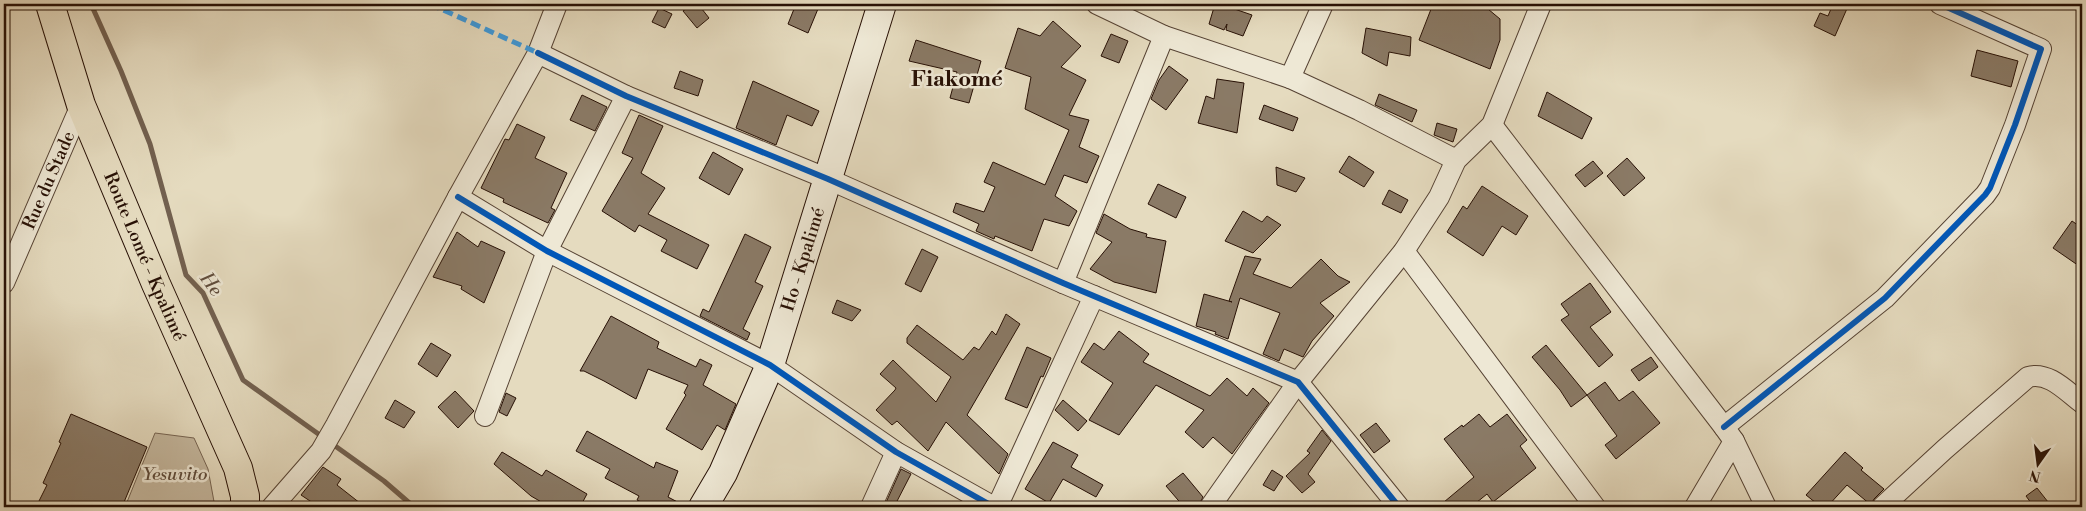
<svg xmlns="http://www.w3.org/2000/svg" width="2086" height="511" font-family="'Libre Bodoni',serif">
<rect width="100%" height="100%" fill="#e5dbbf"/>
<filter id="stains"><feTurbulence type="fractalNoise" baseFrequency=".004" numOctaves="4"/><feColorMatrix values="0 0 0 0 .2 0 0 0 0 .09 0 0 0 0 .02 0 0 0 .5 -.17"/></filter>
<radialGradient id="worn" r=".72"><stop offset=".6" stop-color="#630" stop-opacity="0"/><stop offset="1" stop-color="#630" stop-opacity=".3"/></radialGradient>
<path fill="#c5b89f" stroke="#766452" d="M 155,433 L 194,438 L 208,469 L 215,507 L 125,507 Z"/>
<g fill="none" stroke-linecap="round" stroke-linejoin="round">
<path stroke="#72604f" stroke-width="5" d="M 91,4 L 121,71 L 150,144 L 186,275 L 203,293 L 243,380 L 324,438
M 331,443 L 384,481 L 414,507"/>
</g>
<path fill="#8a7a66" stroke="#271005" d="M 693,4 L 698,4 L 709,18 L 697,28 L 683,11 Z
M 796,4 L 820,4 L 808,33 L 788,24 Z
M 1215,4 L 1220,4 L 1252,15 L 1243,36 L 1226,30 L 1227,24 L 1224,30 L 1209,24 Z
M 1433,4 L 1482,4 L 1500,19 L 1500,40 L 1490,69 L 1419,40 Z
M 1833,4 L 1849,4 L 1835,36 L 1814,26 L 1820,13 L 1828,16 Z
M 659,8 L 672,14 L 665,28 L 652,22 Z
M 1053,21 L 1081,46 L 1061,67 L 1086,80 L 1069,115 L 1089,120 L 1079,147 L 1099,156 L 1087,183 L 1064,175 L 1055,196 L 1077,211 L 1069,226 L 1044,219 L 1032,251 L 995,236 L 994,239 L 976,231 L 979,224 L 953,212 L 956,203 L 984,212 L 995,187 L 984,182 L 993,162 L 1045,185 L 1069,130 L 1025,109 L 1031,77 L 1005,68 L 1018,28 L 1040,36 Z
M 1366,28 L 1411,37 L 1410,56 L 1389,52 L 1387,66 L 1362,53 Z
M 1111,34 L 1128,41 L 1119,63 L 1101,56 Z
M 916,40 L 981,61 L 969,103 L 950,98 L 957,72 L 909,61 Z
M 1977,50 L 2018,61 L 2011,87 L 1971,76 Z
M 1169,66 L 1188,80 L 1166,110 L 1151,99 L 1159,80 Z
M 680,71 L 703,80 L 698,96 L 674,88 Z
M 1217,79 L 1244,83 L 1237,133 L 1198,123 L 1206,96 L 1214,99 Z
M 753,81 L 819,111 L 812,126 L 787,115 L 776,145 L 736,128 Z
M 1547,92 L 1592,118 L 1582,139 L 1538,116 Z
M 1379,94 L 1417,110 L 1412,122 L 1375,105 Z
M 582,95 L 607,107 L 595,131 L 570,120 Z
M 1264,105 L 1298,118 L 1293,131 L 1259,119 Z
M 639,115 L 663,126 L 641,173 L 665,188 L 648,214 L 709,245 L 697,269 L 661,251 L 667,240 L 639,225 L 635,232 L 602,211 L 633,158 L 622,153 Z
M 1437,123 L 1457,129 L 1453,142 L 1434,135 Z
M 517,124 L 545,137 L 535,158 L 567,173 L 551,208 L 555,210 L 548,223 L 503,202 L 504,199 L 481,188 L 505,139 L 509,140 Z
M 713,152 L 743,169 L 729,195 L 699,178 Z
M 1349,156 L 1374,172 L 1364,187 L 1339,172 Z
M 1627,158 L 1645,178 L 1624,196 L 1607,176 Z
M 1593,161 L 1603,173 L 1585,187 L 1575,175 Z
M 1276,167 L 1305,178 L 1296,192 L 1277,185 Z
M 1158,184 L 1186,197 L 1176,218 L 1148,204 Z
M 1482,186 L 1528,216 L 1516,235 L 1502,226 L 1483,256 L 1447,232 L 1463,206 L 1467,209 Z
M 1389,190 L 1408,200 L 1401,213 L 1382,204 Z
M 1243,211 L 1262,222 L 1267,216 L 1281,225 L 1253,253 L 1225,241 Z
M 1104,214 L 1130,229 L 1147,234 L 1146,237 L 1166,241 L 1156,293 L 1114,282 L 1090,269 L 1112,242 L 1096,233 Z
M 2072,221 L 2082,228 L 2082,268 L 2053,248 Z
M 457,232 L 478,247 L 481,241 L 505,252 L 484,303 L 461,289 L 462,286 L 433,277 Z
M 745,234 L 771,247 L 755,282 L 763,286 L 743,329 L 750,333 L 747,340 L 700,316 L 703,309 L 709,312 Z
M 922,249 L 938,257 L 921,292 L 905,284 Z
M 1245,256 L 1261,259 L 1253,274 L 1291,288 L 1321,259 L 1338,276 L 1350,282 L 1320,303 L 1334,316 L 1312,341 L 1303,357 L 1284,349 L 1279,361 L 1263,354 L 1280,313 L 1240,298 L 1228,339 L 1215,334 L 1216,332 L 1196,326 L 1204,294 L 1232,302 L 1229,301 Z
M 1590,283 L 1611,312 L 1590,327 L 1613,355 L 1599,367 L 1561,320 L 1569,315 L 1561,304 Z
M 837,300 L 861,310 L 852,321 L 832,313 Z
M 1006,314 L 1020,324 L 967,415 L 1008,454 L 999,474 L 946,422 L 928,451 L 897,421 L 892,425 L 876,410 L 895,390 L 896,388 L 880,374 L 893,360 L 936,402 L 951,377 L 907,343 L 907,338 L 917,325 L 963,360 L 974,347 L 979,350 L 992,331 L 996,335 Z
M 611,316 L 659,342 L 657,348 L 696,367 L 700,359 L 712,365 L 703,385 L 736,404 L 725,430 L 717,425 L 702,450 L 666,429 L 686,395 L 684,393 L 688,385 L 648,369 L 636,399 L 604,381 L 584,371 L 580,371 Z
M 1119,331 L 1149,354 L 1143,362 L 1210,396 L 1227,378 L 1247,396 L 1253,388 L 1269,403 L 1232,454 L 1213,437 L 1203,448 L 1185,432 L 1204,410 L 1156,385 L 1119,435 L 1089,420 L 1113,383 L 1081,362 L 1094,343 L 1104,350 Z
M 431,343 L 451,355 L 437,377 L 418,364 Z
M 1546,345 L 1587,395 L 1571,407 L 1560,390 L 1532,357 Z
M 1027,347 L 1051,358 L 1043,377 L 1041,376 L 1027,408 L 1005,399 Z
M 1651,357 L 1658,367 L 1639,381 L 1631,370 Z
M 1605,382 L 1619,401 L 1633,391 L 1660,423 L 1616,459 L 1605,445 L 1617,436 L 1587,395 Z
M 455,391 L 474,411 L 458,428 L 438,407 Z
M 506,393 L 516,398 L 507,416 L 499,412 Z
M 395,400 L 415,412 L 404,428 L 385,418 Z
M 1063,400 L 1087,421 L 1078,431 L 1055,410 Z
M 71,414 L 147,447 L 122,507 L 36,507 L 47,485 L 43,483 L 61,443 L 59,442 Z
M 1479,414 L 1490,427 L 1507,414 L 1527,440 L 1520,446 L 1536,468 L 1493,502 L 1487,494 L 1471,507 L 1438,507 L 1474,477 L 1444,439 L 1462,425 L 1463,427 Z
M 1376,423 L 1390,441 L 1374,453 L 1360,435 Z
M 1322,430 L 1331,441 L 1308,474 L 1315,482 L 1302,493 L 1286,476 L 1310,453 L 1307,451 Z
M 587,431 L 654,468 L 656,462 L 678,471 L 668,497 L 687,507 L 651,507 L 637,500 L 639,496 L 605,478 L 610,469 L 576,451 Z
M 1053,442 L 1078,455 L 1071,467 L 1103,485 L 1096,497 L 1063,479 L 1049,503 L 1025,489 Z
M 502,452 L 542,476 L 546,470 L 587,494 L 580,507 L 550,507 L 531,496 L 494,464 Z
M 1845,452 L 1863,468 L 1861,470 L 1884,489 L 1874,499 L 1871,505 L 1847,485 L 1827,507 L 1821,507 L 1806,495 Z
M 323,467 L 341,479 L 337,485 L 365,507 L 319,507 L 301,495 Z
M 901,469 L 911,474 L 894,507 L 884,507 Z
M 1272,470 L 1283,477 L 1274,491 L 1263,485 Z
M 1183,473 L 1203,497 L 1198,507 L 1184,507 L 1166,486 Z
M 2037,488 L 2052,507 L 2034,507 L 2026,496 Z"/>
<g fill="none" stroke-linecap="round" stroke-linejoin="round">
<defs>
<g id="minor">
<path d="M 1097,4 L 1164,36 L 1290,78 L 1323,4"/>
<path d="M 538,53 L 626,96 L 828,179 L 1063,283 L 1298,382 L 1399,507"/>
<path d="M 1290,78 L 1359,110 L 1456,160"/>
<path d="M 1492,125 L 1724,427 L 1734,441 L 1766,507"/>
<path d="M 458,197 L 547,251 L 770,365 L 896,452 L 994,507"/>
<path d="M 1404,251 L 1595,507"/>
<path id="s1" d="M 4,283 L 81,105"/>
<path d="M 1063,283 L 1164,36"/>
<path d="M 485,416 L 547,251 L 626,96"/>
<path d="M 1724,427 L 1885,298 L 1985,195 L 1990,188 L 2015,125 L 2041,49 L 1940,4"/>
<path d="M 272,507 L 321,451 L 336,425 L 458,197 L 538,53 L 557,4"/>
<path d="M 871,507 L 896,452"/>
<path d="M 997,507 L 1094,296"/>
<path d="M 1210,507 L 1298,382 L 1404,251 L 1439,197 L 1456,160 L 1492,125 L 1541,4"/>
<path d="M 1695,507 L 1734,441"/>
<path d="M 1882,507 L 1945,449 L 2028,377 C 2049,371 2067,392 2082,403"/>
</g>
<g id="secondary">
<path id="s2" d="M 703,507 L 723,473 L 770,365 L 882,4"/>
</g>
<g id="primary">
<path id="s3" d="M 50,4 L 81,105 L 156,284 L 238,468 L 245,496 L 245,507"/>
</g>
</defs>
<use href="#minor" stroke="#564334" stroke-width="22"/>
<use href="#secondary" stroke="#271005" stroke-width="30"/>
<use href="#primary" stroke="#271005" stroke-width="30"/>
<use href="#minor" stroke="#eee8d5" stroke-width="20"/>
<use href="#secondary" stroke="#eee8d5" stroke-width="28"/>
<use href="#primary" stroke="#e5dbbf" stroke-width="28"/>
<path stroke="#3d9add" stroke-width="5" stroke-dasharray="10 5" stroke-linecap="butt" d="M 430,4 L 538,53"/>
<defs>
<path id="cycleway" d="M 538,53 L 626,96 L 828,179 L 1063,283 L 1298,382 L 1399,507
M 458,197 L 547,251 L 770,365 L 896,452 L 994,507
M 1724,427 L 1885,298 L 1985,195 L 1990,188 L 2015,125 L 2041,49 L 1940,4"/>
</defs>
<use href="#cycleway" stroke="#eee8d5" stroke-width="9"/>
<use href="#cycleway" stroke="#0057b8" stroke-width="6"/>
</g>
<g text-anchor="middle" dominant-baseline="central" stroke-width="5" stroke-linejoin="round" paint-order="stroke">
<g font-size="18" fill="#271005" stroke="#eee8d5">
<text stroke="none"><textPath href="#s1" startOffset="112">Rue du Stade</textPath></text>
<text stroke="none"><textPath href="#s3" startOffset="270">Route Lomé - Kpalimé</textPath></text>
<text stroke="none"><textPath href="#s2" startOffset="268">Ho - Kpalimé</textPath></text>
</g>
<g font-size="18" font-style="italic" fill="#5e4b3b" stroke="#eee8d5">
<text x="175" y="474">Yesuvito</text>
</g>
<g font-size="19" font-style="italic" fill="#5f4c3c" stroke="#eee8d5">
<text transform="translate(211 284) rotate(54)">He</text>
</g>
<g font-size="22" font-weight="bold" fill="#271005" stroke="#eee8d5">
<text x="957" y="79">Fiakomé</text>
</g>
</g>
<rect width="2086" height="511" fill="none" stroke="#e5dbbf" stroke-width="20"/>
<rect x="5" y="5" width="2076" height="501" fill="none" stroke="#271005" stroke-width="2.5"/>
<rect x="10" y="10" width="2066" height="491" fill="none" stroke="#271005"/>
<g transform="translate(2038 464) rotate(194)" stroke="#eee8d5" stroke-width="4" paint-order="stroke">
<path d="M0-4L9 19L0 12L-9 19Z" fill="#271005"/>
<text y="-8" font-size="14" font-weight="bold" text-anchor="middle" fill="#271005">N</text>
</g>
<rect width="100%" height="100%" filter="url(#stains)"/>
<rect width="100%" height="100%" fill="url(#worn)"/>
</svg>
